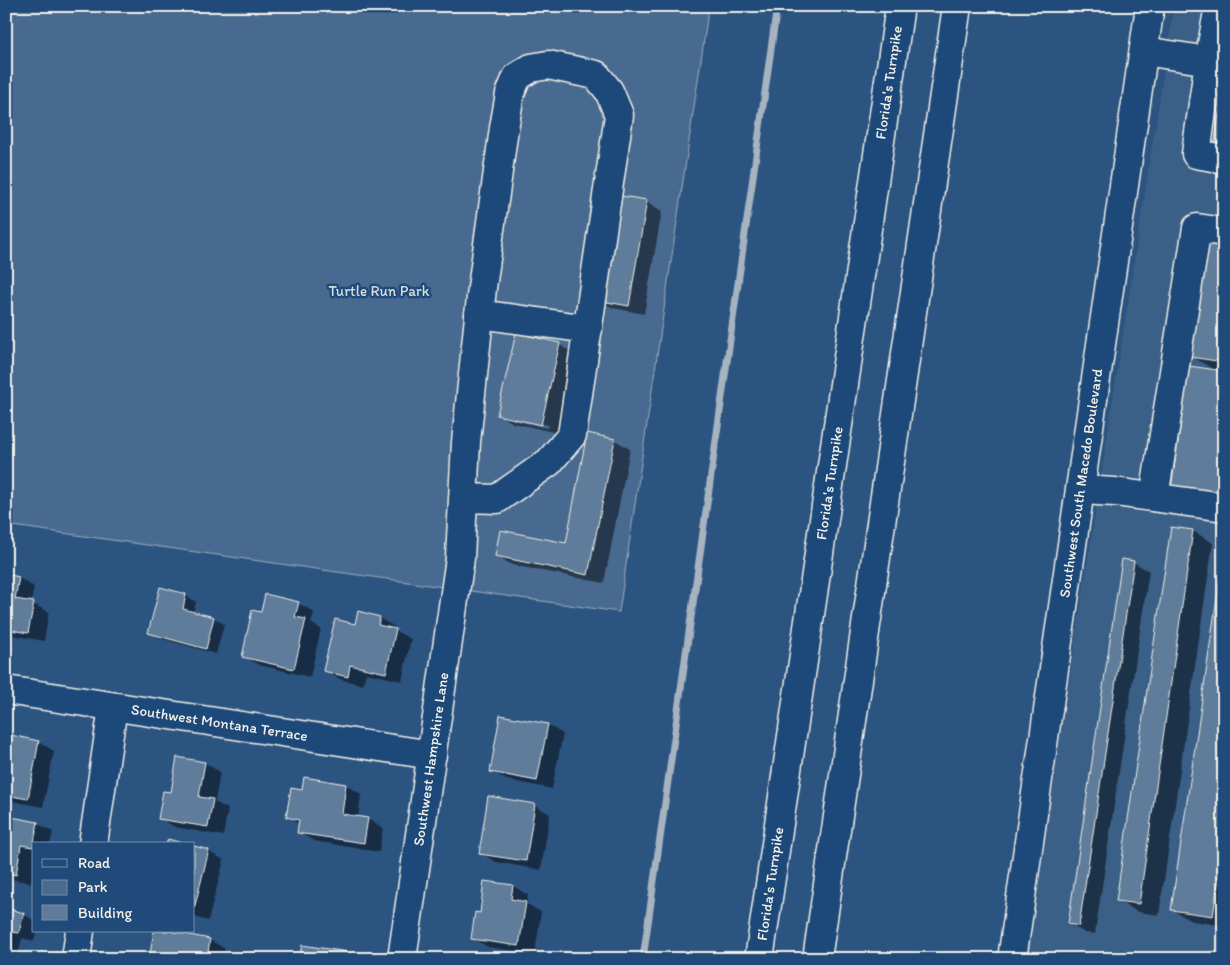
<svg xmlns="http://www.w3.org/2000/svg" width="1230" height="965" font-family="Itim,sans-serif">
<rect width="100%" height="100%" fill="#2c5481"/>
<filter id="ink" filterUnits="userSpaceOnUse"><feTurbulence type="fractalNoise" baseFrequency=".02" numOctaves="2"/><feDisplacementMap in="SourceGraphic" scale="10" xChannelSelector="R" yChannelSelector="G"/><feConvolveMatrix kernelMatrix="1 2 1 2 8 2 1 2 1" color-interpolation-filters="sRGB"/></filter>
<g filter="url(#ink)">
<path fill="#3b6088" d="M 1174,6 L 1224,6 L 1224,959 L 1026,959 Z"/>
<path fill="#496b90" stroke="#9eaebc" d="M 6,6 L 709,6 L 619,612 L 6,525 Z"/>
<path fill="#0007" fill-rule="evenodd" d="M 615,196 L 647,202 L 662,211 L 644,314 L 613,308 L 597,299 Z
M 1224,245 L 1224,503 L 1188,498 L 1216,371 L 1191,356 Z
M 516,334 L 560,345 L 575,354 L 557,433 L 513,423 L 498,414 ZM 513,417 L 548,425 L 547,428 L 513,420 Z
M 588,434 L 615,440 L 630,449 L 604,583 L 512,565 L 496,556 L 567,545 Z
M 1193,531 L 1213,543 L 1159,915 L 1138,912 L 1117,901 Z
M 1224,559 L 1224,926 L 1192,921 L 1172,910 Z
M 1133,562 L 1149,571 L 1095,934 L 1085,933 L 1069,924 Z
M 6,575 L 19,578 L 34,587 L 31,603 L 49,612 L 44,641 L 6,634 Z
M 161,589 L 186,596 L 196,602 L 193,613 L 214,618 L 224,624 L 216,654 L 160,638 L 149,632 Z
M 298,603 L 314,612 L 311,623 L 321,629 L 310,677 L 259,665 L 243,656 L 262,613 Z
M 379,618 L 395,627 L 394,630 L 411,639 L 402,681 L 366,673 L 363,685 L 340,679 L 324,670 L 356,625 Z
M 548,725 L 563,734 L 552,789 L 507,780 L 491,771 Z
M 6,736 L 39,742 L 54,751 L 43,807 L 6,800 Z
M 178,758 L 205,763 L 220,772 L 215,802 L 228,809 L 223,836 L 175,827 L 159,818 L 172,794 Z
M 305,778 L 346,785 L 361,794 L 358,818 L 367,819 L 383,828 L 379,852 L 314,841 L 298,832 L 300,824 L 287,817 L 303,792 Z
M 534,805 L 550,814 L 541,870 L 496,862 L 480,853 Z
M 6,817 L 37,823 L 53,832 L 50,844 L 34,844 L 34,869 L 31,883 L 6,878 Z
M 194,847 L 209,852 L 224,860 L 208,921 L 194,917 Z
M 513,886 L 528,895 L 527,904 L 541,912 L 535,954 L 488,947 L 472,938 L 481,914 Z
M 6,910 L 23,914 L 34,920 L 34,931 L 37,931 L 34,941 L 22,938 L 17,959 L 6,959 Z
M 210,940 L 225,949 L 224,959 L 150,959 Z
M 303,946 L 348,953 L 357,959 L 301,959 Z"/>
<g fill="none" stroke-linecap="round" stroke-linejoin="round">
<path stroke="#a7b4c0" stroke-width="7" d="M 643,959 L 777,6"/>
</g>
<path fill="#5e7b9a" stroke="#f4f1e8" d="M 1224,79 L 1224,150 L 1214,148 Z
M 614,195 L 647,200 L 629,306 L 596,300 Z
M 1207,241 L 1224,244 L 1224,362 L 1190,357 Z
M 516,333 L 560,343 L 541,425 L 497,415 Z
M 1189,366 L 1224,371 L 1224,452 L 1217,497 L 1171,489 Z
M 587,433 L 615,439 L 588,575 L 495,556 L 500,530 L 566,543 Z
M 1171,527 L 1193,530 L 1139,904 L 1116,901 Z
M 1224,550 L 1224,844 L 1213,916 L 1171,910 Z
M 1122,559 L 1134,561 L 1079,926 L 1068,924 Z
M 6,574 L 19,577 L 15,599 L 34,602 L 28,633 L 6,629 Z
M 160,587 L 186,594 L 183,609 L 214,617 L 206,649 L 148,633 Z
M 265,594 L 299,602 L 295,617 L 306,619 L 294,669 L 242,657 L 252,610 L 261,612 Z
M 358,611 L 380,617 L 378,625 L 396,629 L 386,673 L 350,665 L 348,677 L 323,671 L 335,619 L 355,624 Z
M 500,715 L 548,724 L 537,781 L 490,772 Z
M 6,734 L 39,741 L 28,799 L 6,795 Z
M 177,757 L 205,762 L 199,797 L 213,799 L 208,827 L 158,819 L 163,791 L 171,792 Z
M 304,777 L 346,784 L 342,814 L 368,818 L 364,843 L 297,833 L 299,820 L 286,817 L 291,788 L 302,790 Z
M 488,796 L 535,804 L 526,861 L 479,854 Z
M 6,816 L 38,822 L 33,847 L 21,845 L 16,875 L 6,873 Z
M 168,839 L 186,844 L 166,844 Z
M 194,846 L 209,850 L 194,909 Z
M 484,881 L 513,885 L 511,899 L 526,902 L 519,946 L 471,939 L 475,912 L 480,913 Z
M 6,908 L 24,913 L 19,933 L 6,931 Z
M 154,931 L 169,931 L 210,939 L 207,959 L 149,959 Z
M 302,945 L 348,952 L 347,959 L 299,959 Z"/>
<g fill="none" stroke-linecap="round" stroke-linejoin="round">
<defs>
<g id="minor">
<path d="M 1144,51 L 1209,61 L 1219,6"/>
<path d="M 1209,61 L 1196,154 L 1224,159"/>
<path d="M 479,314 L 588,329"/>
<path d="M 1081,490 L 1115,492 L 1224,507"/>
<path d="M 1154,497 L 1197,228 L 1224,232"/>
<path id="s1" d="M 6,690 L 432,755"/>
<path d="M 93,844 L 113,707"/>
<path d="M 76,959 L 80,931"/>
<path id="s2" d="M 402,959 L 460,558 L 466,442 L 482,288 L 504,128 L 510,94 L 517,77 L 531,68 L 548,65 L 596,75 L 609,91 L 619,115 L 572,435 L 549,462 L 497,499 L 463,498"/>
<path id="s3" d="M 1012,959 L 1150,6"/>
</g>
<g id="highway">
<path id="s4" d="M 759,959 L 900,6"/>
<path d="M 817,959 L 957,6"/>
</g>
</defs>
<use href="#minor" stroke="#f4f1e8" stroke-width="31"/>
<use href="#highway" stroke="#f4f1e8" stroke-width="31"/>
<use href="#minor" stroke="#1f4a7a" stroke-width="28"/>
<use href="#highway" stroke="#1f4a7a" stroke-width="28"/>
</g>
</g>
<g text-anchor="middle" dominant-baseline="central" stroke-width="5" stroke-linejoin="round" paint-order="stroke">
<g font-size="15" fill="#f4f1e8" stroke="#1f4a7a">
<text stroke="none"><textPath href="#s4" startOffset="886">Florida's Turnpike</textPath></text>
<text stroke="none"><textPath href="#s4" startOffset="481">Florida's Turnpike</textPath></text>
<text stroke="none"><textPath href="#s3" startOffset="481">Southwest South Macedo Boulevard</textPath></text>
<text stroke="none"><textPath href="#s1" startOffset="216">Southwest Montana Terrace</textPath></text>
<text stroke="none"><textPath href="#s2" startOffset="202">Southwest Hampshire Lane</textPath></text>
<text stroke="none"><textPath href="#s4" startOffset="76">Florida's Turnpike</textPath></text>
</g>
<g font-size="15" fill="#dadddb" stroke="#1f4a7a">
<text x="379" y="291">Turtle Run Park</text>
</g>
</g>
<rect width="1230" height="965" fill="none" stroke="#1f4a7a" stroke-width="25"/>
<rect x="12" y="12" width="1205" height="940" fill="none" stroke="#f4f1e8" stroke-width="2" filter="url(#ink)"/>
<rect x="32" y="842" width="162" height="90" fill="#1f4a7a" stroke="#748da6"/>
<rect x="42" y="859" width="25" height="8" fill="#1f4a7a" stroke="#748da6"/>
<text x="78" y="868" font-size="15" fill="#f4f1e8">Road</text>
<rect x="42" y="880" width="25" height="15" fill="#496b90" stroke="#748da6"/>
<text x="78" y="892" font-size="15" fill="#f4f1e8">Park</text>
<rect x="42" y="905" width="25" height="15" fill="#5e7b9a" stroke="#748da6"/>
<text x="78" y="918" font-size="15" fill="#f4f1e8">Building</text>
</svg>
